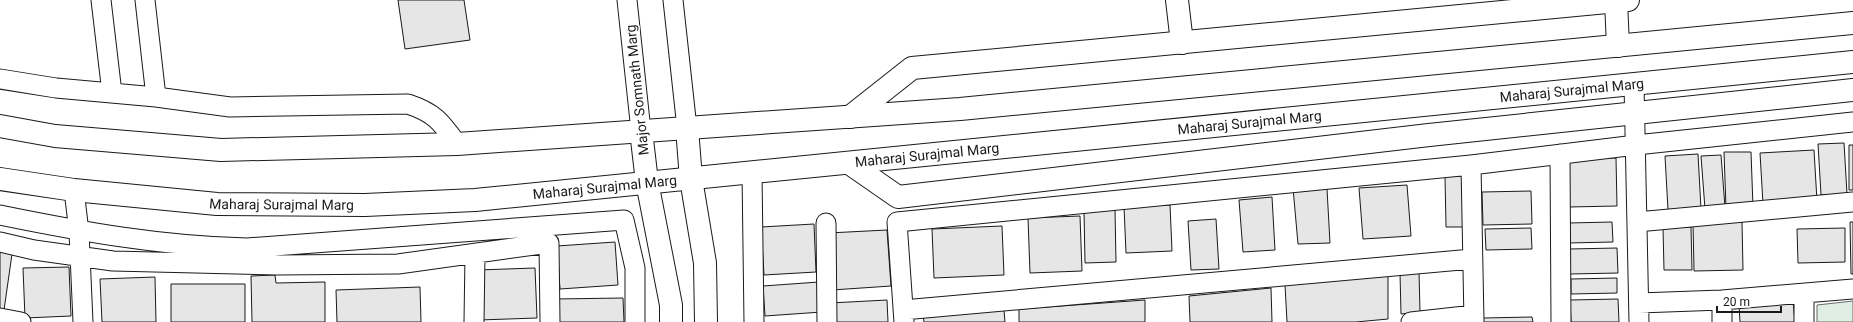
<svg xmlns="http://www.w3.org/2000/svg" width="1853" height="322" font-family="Roboto,sans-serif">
<rect width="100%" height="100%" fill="#fff"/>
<path fill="#e0efe3" stroke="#6a6a6a" d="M 1853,301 L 1853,322 L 1817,322 L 1817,305 Z"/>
<path fill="#e6e6e6" stroke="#1a1a1a" d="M 398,0 L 464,0 L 470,40 L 405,49 Z
M 1844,143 L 1847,194 L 1821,195 L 1818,144 Z
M 1849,145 L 1853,145 L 1853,190 L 1849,190 Z
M 1814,150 L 1817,201 L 1763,204 L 1760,153 Z
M 1724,152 L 1751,152 L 1753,207 L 1726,208 Z
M 1698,154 L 1701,209 L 1668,210 L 1665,156 Z
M 1721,155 L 1725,207 L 1705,209 L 1701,156 Z
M 1616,158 L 1617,206 L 1569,207 L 1569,159 Z
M 1445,176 L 1467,176 L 1467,227 L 1446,227 Z
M 1407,185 L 1411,236 L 1363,239 L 1359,188 Z
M 1293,188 L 1327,189 L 1330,243 L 1298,244 Z
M 1531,191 L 1532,224 L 1483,225 L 1482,192 Z
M 1272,197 L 1275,250 L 1243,252 L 1239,200 Z
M 1170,205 L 1172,251 L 1126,253 L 1124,207 Z
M 1115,209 L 1116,262 L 1085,263 L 1084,210 Z
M 1080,216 L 1082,271 L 1030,273 L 1028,218 Z
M 1216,219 L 1219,269 L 1191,270 L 1188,221 Z
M 1612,222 L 1613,242 L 1568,243 L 1568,223 Z
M 1742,222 L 1743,270 L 1694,271 L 1693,223 Z
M 1850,222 L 1853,222 L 1853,274 L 1851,274 Z
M 814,224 L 816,272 L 764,275 L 761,227 Z
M 1002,226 L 1004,275 L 934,278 L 932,229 Z
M 1691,227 L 1692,270 L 1664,270 L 1663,228 Z
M 1531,228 L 1532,249 L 1486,250 L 1485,229 Z
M 1845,228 L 1845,262 L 1798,263 L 1797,229 Z
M 887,230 L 891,286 L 832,290 L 828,233 Z
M 615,242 L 618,285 L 560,289 L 557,246 Z
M 1617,248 L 1618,273 L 1570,274 L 1569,249 Z
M 0,252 L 12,254 L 4,310 L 0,309 Z
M 69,267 L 71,316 L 25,318 L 23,268 Z
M 535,268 L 537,318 L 479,320 L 478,270 Z
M 1419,271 L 1420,312 L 1401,314 L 1400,273 Z
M 275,275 L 276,283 L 325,282 L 325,322 L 252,322 L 251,276 Z
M 1388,275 L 1388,319 L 1356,322 L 1287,322 L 1285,285 Z
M 155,277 L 156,322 L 102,322 L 100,279 Z
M 1617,278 L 1617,293 L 1571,294 L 1571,279 Z
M 819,282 L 822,312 L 765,316 L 763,286 Z
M 171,284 L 245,284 L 245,322 L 171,322 Z
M 420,287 L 421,322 L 337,322 L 336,290 Z
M 1271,288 L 1272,322 L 1190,322 L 1189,296 Z
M 623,298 L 624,322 L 556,322 L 555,299 Z
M 1618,299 L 1619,322 L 1571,322 L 1570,300 Z
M 887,300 L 888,322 L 831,322 L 830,303 Z
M 1145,300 L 1145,322 L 1019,322 L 1019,309 Z
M 1793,301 L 1795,322 L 1740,322 L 1739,305 Z
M 1004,310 L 1005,322 L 924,322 L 923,315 Z
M 1532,317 L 1533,322 L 1483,322 L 1483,318 Z"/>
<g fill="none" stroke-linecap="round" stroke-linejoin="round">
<defs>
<path id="street" d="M 101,0 L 112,93
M 145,0 L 156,97
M 627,0 L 641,131
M 673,0 L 687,128
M 0,79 L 56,88 L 156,97 L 230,107 L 408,104 C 435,113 441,122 457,144
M 1634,84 L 1639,322
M 1560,154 L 1561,322
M 1471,165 L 1474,322
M 752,173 L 754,322
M 74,190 L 79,232 L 83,322
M 0,215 C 83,232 162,246 247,248 L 624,220 L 635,268 L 635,322
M 1637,222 L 1853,202
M 826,223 L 827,322
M 0,242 L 34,250 L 113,261 L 277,265 L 398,264 L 549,243 L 550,322
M 1722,300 L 1722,322
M 1639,303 L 1722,300 L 1853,289
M 903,310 L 1472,259
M 0,318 L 21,322
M 474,322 L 475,254
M 904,322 L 897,222 L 1471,165 L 1636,145 L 1853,122
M 1411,322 L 1474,315
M 1804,322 L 1804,295"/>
<g id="secondary">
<path d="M 1177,0 L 1182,43"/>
<path d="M 1616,1 L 1618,46"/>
<path d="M 850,117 L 912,68 L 1628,0"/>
<path d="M 0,126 L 55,136 L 221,150 L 457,144 L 960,109 L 1853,23"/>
<path d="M 687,128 L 691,179 L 705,263 L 706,322"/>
<path d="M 641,131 L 647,182 L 671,305 L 671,322"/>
<path d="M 849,163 L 898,197 L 1429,135 L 1853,90"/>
<path id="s1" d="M 0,179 L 74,190 L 217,204 L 365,205 L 475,200 L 1853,62"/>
</g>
</defs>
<use href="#street" stroke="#1a1a1a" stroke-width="21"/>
<use href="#secondary" stroke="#1a1a1a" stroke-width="24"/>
<use href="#street" stroke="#fff" stroke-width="19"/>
<use href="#secondary" stroke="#fff" stroke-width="22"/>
</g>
<g text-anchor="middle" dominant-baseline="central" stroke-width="3" stroke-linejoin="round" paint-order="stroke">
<g font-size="14" fill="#1a1a1a" stroke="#fff">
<text transform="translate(637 90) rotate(-96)">Major Somnath Marg</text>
<text stroke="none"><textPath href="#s1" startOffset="1579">Maharaj Surajmal Marg</textPath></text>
<text stroke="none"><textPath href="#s1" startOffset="1255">Maharaj Surajmal Marg</textPath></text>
<text stroke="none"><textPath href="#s1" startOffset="931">Maharaj Surajmal Marg</textPath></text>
<text stroke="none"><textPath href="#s1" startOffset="607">Maharaj Surajmal Marg</textPath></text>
<text stroke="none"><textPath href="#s1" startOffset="283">Maharaj Surajmal Marg</textPath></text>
</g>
</g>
<path d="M1717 306v6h64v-6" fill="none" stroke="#1a1a1a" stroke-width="2"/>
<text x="1723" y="306" font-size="12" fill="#1a1a1a" stroke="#ffffff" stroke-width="3" paint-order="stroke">20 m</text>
</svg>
